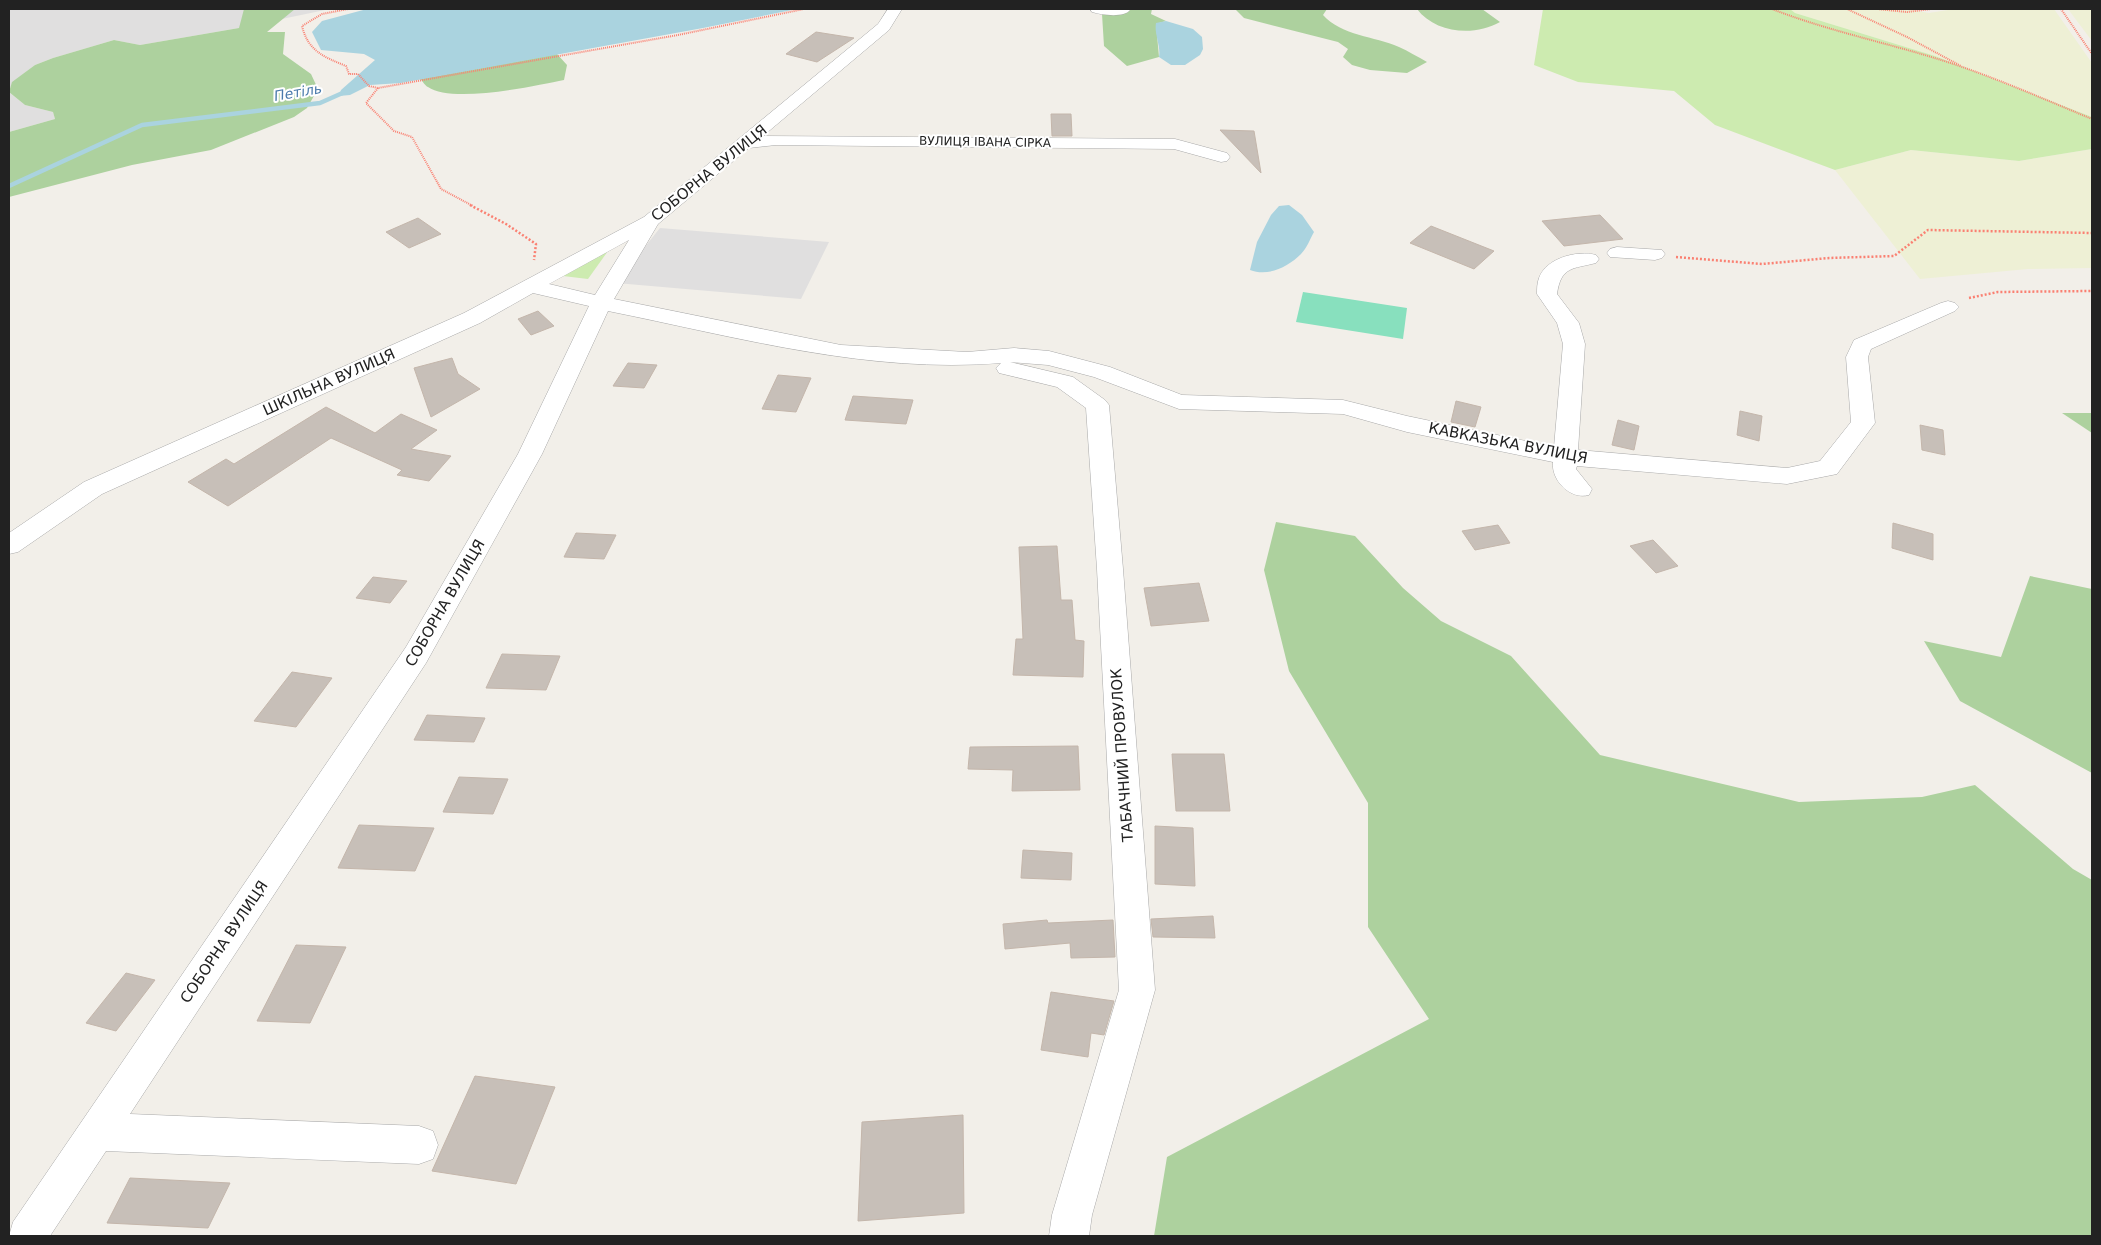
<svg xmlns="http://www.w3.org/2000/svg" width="2101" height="1245" font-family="'DejaVu Sans',sans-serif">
<rect width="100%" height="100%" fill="#f2efe9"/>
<path fill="#e0dfdf" d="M 9,9 L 330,9 L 239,28 L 140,45 L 114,40 L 53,58 L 35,65 L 13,82 L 9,91 Z
M 9,92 L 25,105 L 53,112 L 55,119 L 9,132 Z
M 660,228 L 829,242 L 801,299 L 616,283 Z"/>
<path fill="#eef0d5" d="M 1790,9 L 1906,9 L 1929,13 L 1954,9 L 2054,9 L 2092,63 L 2092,117 L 1935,56 L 1795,13 Z
M 2068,9 L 2092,9 L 2092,41 Z
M 2092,149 L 2092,268 L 2028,269 L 1920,279 L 1835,170 L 1911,150 L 2019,161 Z"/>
<path fill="#cdebb0" d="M 1543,9 L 1790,9 L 1795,13 L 1935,56 L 2092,117 L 2092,149 L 2019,161 L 1911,150 L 1835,170 L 1715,125 L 1674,91 L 1578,82 L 1534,65 Z
M 608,251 L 588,279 L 563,276 Z"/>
<path fill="#add19e" d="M 244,9 L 295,9 L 267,32 L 285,32 L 283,54 L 311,74 L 318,89 L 307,108 L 294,117 L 211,150 L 132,165 L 9,197 L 9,132 L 55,119 L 53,112 L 25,105 L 9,92 L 12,82 L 35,65 L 53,58 L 114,40 L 140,45 L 239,28 Z
M 1128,9 L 1152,9 L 1151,14 L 1166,21 L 1156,24 L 1159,57 L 1127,66 L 1104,46 L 1102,14 L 1126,12 Z
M 1175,9 L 1327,9 L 1323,15 C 1342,36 1374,36 1399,47 C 1408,51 1418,57 1427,62 L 1407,73 L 1370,70 L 1352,65 L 1343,57 L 1348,49 L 1338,42 L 1244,18 L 1236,10 Z
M 1417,9 L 1482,9 L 1500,22 C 1474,37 1435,33 1417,9 Z
M 557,54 L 567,65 L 564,80 C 534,86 452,104 428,87 C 425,86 423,81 420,79 Z
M 2062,413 L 2092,413 L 2092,433 Z
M 1276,522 L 1355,536 L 1403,588 L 1441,621 L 1511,656 L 1600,755 L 1799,802 L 1922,797 L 1975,785 L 2073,869 L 2092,880 L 2092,1236 L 1154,1236 L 1167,1157 L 1429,1019 L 1368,927 L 1368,803 L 1289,671 L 1264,570 Z
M 2030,576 L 2092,589 L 2092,773 L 1960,701 L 1924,641 L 2001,657 Z"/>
<path fill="#88e0be" d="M 1303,292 L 1407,308 L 1403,339 L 1296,322 Z"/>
<path fill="#aad3df" d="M 367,9 L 797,9 L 703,28 L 401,83 L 370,85 L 350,95 L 339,96 L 341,90 L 375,60 L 364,54 L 321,50 L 312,32 L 322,21 Z
M 1166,21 L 1193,29 L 1202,37 L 1203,49 L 1200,55 L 1185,65 L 1171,65 L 1159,57 C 1161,46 1154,34 1156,23 Z
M 1289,205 L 1302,215 L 1314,232 C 1310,239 1307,248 1301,254 C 1288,267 1268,277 1250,270 L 1257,242 L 1271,215 L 1279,206 Z"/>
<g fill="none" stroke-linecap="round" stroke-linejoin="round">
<path stroke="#aad3df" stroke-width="4.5" d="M 9,186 L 142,125 L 320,103 L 347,91"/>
</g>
<path fill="#c7bfb8" stroke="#c4b6ab" d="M 816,32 L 854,38 L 817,62 L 786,54 Z
M 1051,114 L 1071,114 L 1072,136 L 1052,136 Z
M 1220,130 L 1254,131 L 1261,173 Z
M 1600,215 L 1623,239 L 1564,246 L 1542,221 Z
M 418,218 L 441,234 L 409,248 L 386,232 Z
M 1431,226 L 1494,251 L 1474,269 L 1410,243 Z
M 538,311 L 554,326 L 531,335 L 518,319 Z
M 452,358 L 458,374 L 480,389 L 431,417 L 414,368 Z
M 628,363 L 657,365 L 644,388 L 613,386 Z
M 778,375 L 811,378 L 796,412 L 762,409 Z
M 853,396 L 913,400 L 906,424 L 845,420 Z
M 1456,401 L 1481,407 L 1475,427 L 1451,422 Z
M 326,407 L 375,433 L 401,414 L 437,430 L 411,449 L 451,456 L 429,481 L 397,475 L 402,470 L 331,438 L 228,506 L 188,482 L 226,459 L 234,464 Z
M 1740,411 L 1762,416 L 1759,441 L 1737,435 Z
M 1618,420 L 1639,426 L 1634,450 L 1612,445 Z
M 1920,425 L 1943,430 L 1945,455 L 1922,450 Z
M 1893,523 L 1933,534 L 1933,560 L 1892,548 Z
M 1498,525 L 1510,543 L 1475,550 L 1462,531 Z
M 576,533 L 616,535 L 604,559 L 564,557 Z
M 1653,540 L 1678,566 L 1656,573 L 1630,546 Z
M 1057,546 L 1061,600 L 1072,600 L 1075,640 L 1084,641 L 1083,677 L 1013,675 L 1016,639 L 1023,639 L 1019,547 Z
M 373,577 L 407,581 L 390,603 L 356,598 Z
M 1199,583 L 1209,621 L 1151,626 L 1144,588 Z
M 502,654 L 560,656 L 546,690 L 486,688 Z
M 292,672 L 332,678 L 296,727 L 254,721 Z
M 427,715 L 485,718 L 474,742 L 414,740 Z
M 1078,746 L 1080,790 L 1012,791 L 1013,770 L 968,769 L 970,747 Z
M 1172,754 L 1224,754 L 1230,811 L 1176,811 Z
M 459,777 L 508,779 L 493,814 L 443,812 Z
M 359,825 L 434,828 L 415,871 L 338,868 Z
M 1155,826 L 1193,828 L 1195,886 L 1155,884 Z
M 1023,850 L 1072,853 L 1071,880 L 1021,878 Z
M 1213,916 L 1215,938 L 1153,937 L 1151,919 Z
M 1047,920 L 1048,923 L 1113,920 L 1115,957 L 1071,958 L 1070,943 L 1005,949 L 1003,924 Z
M 296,945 L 346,947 L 310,1023 L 257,1021 Z
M 126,973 L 155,980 L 116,1031 L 86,1023 Z
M 1051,992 L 1114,1001 L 1104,1035 L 1091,1033 L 1088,1057 L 1041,1050 Z
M 475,1076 L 555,1087 L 516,1184 L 432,1171 Z
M 963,1115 L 964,1213 L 858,1221 L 862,1122 Z
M 130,1178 L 230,1183 L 208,1228 L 107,1223 Z"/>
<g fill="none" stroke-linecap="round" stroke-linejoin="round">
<defs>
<path id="minor" d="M 888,9 L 902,9 L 889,30 L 763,136 L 1175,139 L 1227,153 L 1230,157 L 1227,161 L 1221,162 L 1174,149 L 776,145 L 749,148 L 658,224 L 614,299 L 841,345 L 967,352 L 1014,348 L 1049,351 L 1110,367 L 1182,395 L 1343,400 L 1407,416 L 1554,447 L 1563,344 L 1557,323 L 1537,294 C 1537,289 1537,283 1539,278 C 1546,258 1577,250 1596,255 L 1599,259 L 1596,263 C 1573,269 1561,266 1557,294 L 1579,323 L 1585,344 L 1578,450 L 1787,468 L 1820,461 L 1851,422 L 1846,357 L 1854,340 L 1941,303 L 1948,301 L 1955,303 L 1959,307 L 1955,311 L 1871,349 L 1868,357 L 1875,423 L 1837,474 L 1787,484 L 1577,466 L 1576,469 L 1592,489 L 1589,495 C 1571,500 1551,481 1553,462 L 1407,432 L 1343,414 L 1179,409 L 1094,377 L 1048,365 L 1010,362 L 1073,377 L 1105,400 L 1109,405 L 1123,569 L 1155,990 L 1092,1215 L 1089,1236 L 1049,1236 L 1052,1215 L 1119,990 L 1097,569 L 1086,408 L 1057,387 L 999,373 L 996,368 L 1001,363 C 868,374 737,337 608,311 L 542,454 L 426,663 L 130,1114 L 419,1126 L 433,1131 L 438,1145 L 433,1159 L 419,1164 L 106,1151 L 50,1236 L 9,1236 L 13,1222 L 406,647 L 518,454 L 589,306 L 533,293 L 480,323 L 102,494 L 18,552 L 9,554 L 9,533 L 84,482 L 464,313 L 644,217 L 878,24 ZM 629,240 L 595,295 L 549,284 Z
M 1090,9 L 1130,9 L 1130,10 C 1124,18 1102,15 1092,12 Z
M 1617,247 L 1662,250 L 1665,254 L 1662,258 L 1655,260 L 1610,257 L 1607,253 L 1610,249 Z"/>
</defs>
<use href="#minor" stroke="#a9a9a9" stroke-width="1"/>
<path stroke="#fa8072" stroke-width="2" stroke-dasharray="1 1" stroke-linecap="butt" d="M 348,9 L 322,14 L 302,26 C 308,51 324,57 346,66 L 349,74 L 358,74 L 369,86 L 378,88 L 678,35 L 804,9
M 1772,9 C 1836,34 1904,46 1968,69 C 2010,84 2051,102 2092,119
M 1847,9 L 1907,37 L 1961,66
M 1877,9 L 1907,12 L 1931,9
M 2061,9 L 2092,54
M 378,88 L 366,103 L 394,131 L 412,137 L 441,189 L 473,206"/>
<path stroke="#fa8072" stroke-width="2.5" stroke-dasharray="2 2" stroke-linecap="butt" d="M 470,205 L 506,224 L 536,244 L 534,260
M 1676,257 L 1762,264 L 1829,258 L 1894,256 L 1928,230 L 2092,233
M 1969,298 L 1998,292 L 2092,291"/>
<use href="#minor" fill="#fff" fill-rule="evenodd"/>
</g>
<g text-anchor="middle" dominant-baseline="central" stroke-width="4" stroke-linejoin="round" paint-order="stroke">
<g font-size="12" fill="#222" stroke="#fff">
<text transform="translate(985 142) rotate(1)">ВУЛИЦЯ ІВАНА СІРКА</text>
</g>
<g font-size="14" font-style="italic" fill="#4a7aab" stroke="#fff">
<text transform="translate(298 92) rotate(-10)">Петіль</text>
</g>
<g font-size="15" fill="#222" stroke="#fff">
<text transform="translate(709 173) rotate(-39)">СОБОРНА ВУЛИЦЯ</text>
<text transform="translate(329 382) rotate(-24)">ШКІЛЬНА ВУЛИЦЯ</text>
<text transform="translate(1508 443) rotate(11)">КАВКАЗЬКА ВУЛИЦЯ</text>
<text transform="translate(445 603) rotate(-60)">СОБОРНА ВУЛИЦЯ</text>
<text transform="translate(1122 755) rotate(-94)">ТАБАЧНИЙ ПРОВУЛОК</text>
<text transform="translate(224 942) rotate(-56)">СОБОРНА ВУЛИЦЯ</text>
</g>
</g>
<rect width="2101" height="1245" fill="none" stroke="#222222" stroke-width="20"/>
</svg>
